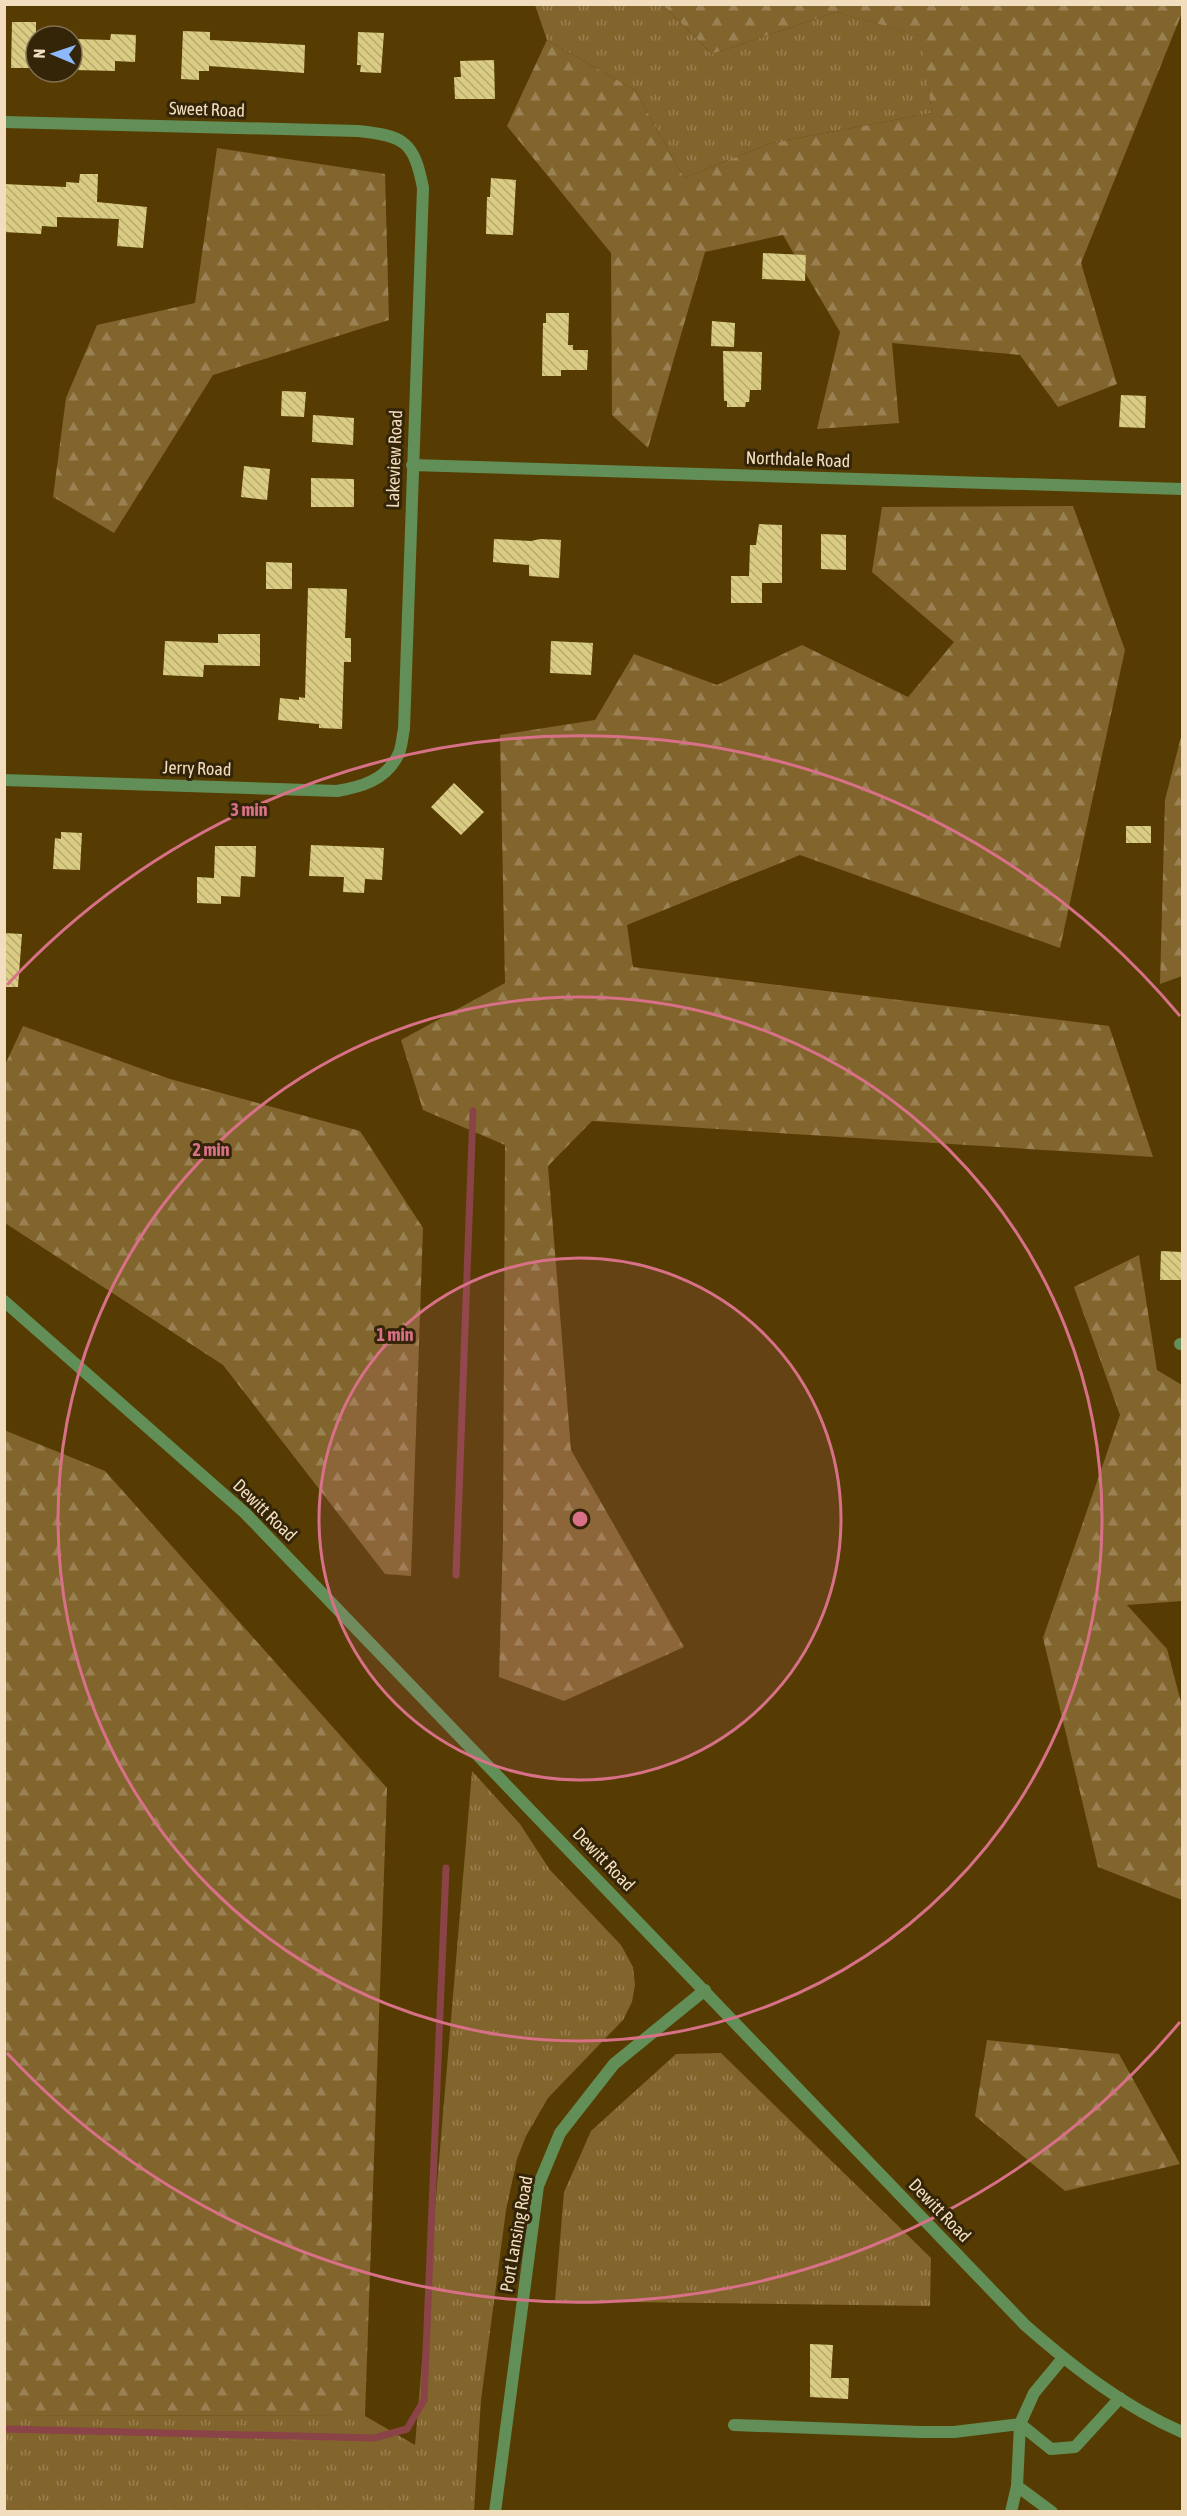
<svg xmlns="http://www.w3.org/2000/svg" width="1187" height="2516" font-family="'Asap Condensed',sans-serif">
<defs>
<pattern id="grass-tufts" width="24" height="20" patternUnits="userSpaceOnUse" patternTransform="scale(1.5)"><rect width="24" height="20" fill="#82642d"/><path d="M3 7l-1-3M5 7V3M7 7l1-3M15 17l-1-3M17 17v-4M19 17l1-3" fill="none" stroke="#9a8153"/></pattern>
<pattern id="forest-firs" width="22" height="20" patternUnits="userSpaceOnUse" patternTransform="scale(1.5)"><rect width="22" height="20" fill="#82642d"/><path d="M5 1l3.5 6h-7zM16 11l3.5 6h-7z" fill="#9a8153"/></pattern>
<pattern id="building-back-hatch" width="6" height="6" patternUnits="userSpaceOnUse" patternTransform="scale(1.5)"><rect width="6" height="6" fill="#dacd83"/><path d="M-1 5l2 2M0 0l6 6M5-1l2 2" fill="none" stroke="#b6aa70"/></pattern>
</defs>
<rect width="100%" height="100%" fill="#563c03"/>
<path fill="url(#grass-tufts)" d="M 535,5 L 663,5 L 712,54 L 836,12 L 921,36 L 932,113 L 771,143 L 684,178 L 635,90 L 547,40 Z
M 472,1771 L 520,1824 L 550,1870 L 621,1945 L 633,1967 L 635,1985 L 632,2002 L 623,2020 L 548,2098 L 526,2136 L 517,2159 L 506,2210 L 481,2400 L 474,2511 L 5,2511 L 5,2415 L 365,2416 L 415,2445 Z
M 721,2053 L 931,2258 L 930,2306 L 555,2301 L 564,2192 L 591,2131 L 676,2054 Z"/>
<path fill="url(#forest-firs)" d="M 663,5 L 1182,5 L 1182,13 L 1081,263 L 1117,384 L 1058,407 L 1020,355 L 892,343 L 899,423 L 817,429 L 840,332 L 783,235 L 705,252 L 648,448 L 612,415 L 611,253 L 507,126 L 547,40 L 635,90 L 684,178 L 771,143 L 932,113 L 920,36 L 836,12 L 712,54 Z
M 217,148 L 385,174 L 389,320 L 213,375 L 114,533 L 53,497 L 66,398 L 97,325 L 195,303 Z
M 1073,506 L 1125,650 L 1060,948 L 800,855 L 627,925 L 633,967 L 1109,1026 L 1153,1157 L 592,1121 L 548,1166 L 571,1450 L 684,1647 L 564,1701 L 499,1677 L 503,1539 L 505,1145 L 423,1110 L 401,1040 L 505,983 L 500,735 L 595,720 L 634,654 L 717,685 L 802,645 L 908,697 L 954,642 L 872,572 L 882,507 Z
M 1182,733 L 1182,976 L 1160,984 L 1165,800 Z
M 23,1026 L 170,1079 L 360,1131 L 423,1228 L 411,1576 L 385,1574 L 223,1365 L 5,1223 L 5,1065 Z
M 1139,1255 L 1157,1370 L 1182,1385 L 1182,1601 L 1127,1605 L 1167,1649 L 1182,1706 L 1182,1900 L 1098,1867 L 1043,1638 L 1120,1415 L 1074,1287 Z
M 4,1430 L 105,1471 L 387,1788 L 365,2416 L 5,2415 Z
M 987,2040 L 1119,2054 L 1180,2164 L 1065,2191 L 975,2116 Z"/>
<g fill="none" stroke-linecap="round" stroke-linejoin="round">
<path stroke="#8a4346" stroke-width="7" d="M 456,1575 L 473,1111
M 4,2429 L 374,2438 L 407,2429 L 424,2400 L 446,1868"/>
</g>
<path fill="url(#building-back-hatch)" d="M 12,22 L 36,22 L 36,68 L 11,68 Z
M 183,31 L 210,32 L 210,40 L 305,45 L 304,73 L 209,66 L 209,71 L 199,71 L 199,80 L 181,79 Z
M 358,32 L 384,33 L 381,73 L 360,72 L 361,65 L 357,65 Z
M 111,34 L 136,35 L 135,62 L 115,61 L 115,71 L 75,70 L 76,39 L 110,40 Z
M 494,60 L 495,99 L 455,99 L 454,77 L 461,77 L 460,61 Z
M 80,174 L 98,174 L 97,202 L 147,207 L 143,248 L 117,246 L 119,219 L 57,217 L 57,227 L 42,226 L 41,234 L 4,232 L 4,184 L 66,187 L 66,182 L 79,183 Z
M 491,178 L 516,180 L 513,235 L 486,234 L 487,197 L 490,197 Z
M 763,253 L 806,255 L 805,281 L 762,279 Z
M 546,313 L 569,313 L 568,345 L 573,345 L 573,350 L 588,350 L 587,370 L 561,370 L 561,376 L 542,376 L 543,323 L 546,323 Z
M 712,321 L 735,323 L 734,347 L 711,346 Z
M 723,351 L 762,352 L 761,390 L 750,390 L 749,402 L 746,402 L 745,407 L 727,407 L 727,401 L 724,401 Z
M 282,391 L 306,392 L 304,417 L 281,416 Z
M 1121,395 L 1146,396 L 1145,428 L 1119,427 Z
M 313,415 L 354,418 L 353,445 L 312,442 Z
M 244,466 L 270,469 L 267,500 L 241,497 Z
M 311,478 L 354,479 L 354,507 L 311,507 Z
M 759,524 L 782,525 L 782,583 L 762,583 L 762,603 L 731,603 L 731,576 L 749,576 L 750,545 L 756,545 Z
M 821,534 L 846,535 L 846,570 L 821,569 Z
M 494,539 L 531,541 L 540,539 L 561,540 L 559,578 L 529,576 L 529,565 L 493,562 Z
M 266,562 L 292,563 L 292,589 L 266,589 Z
M 308,588 L 347,589 L 345,638 L 351,638 L 351,662 L 344,662 L 342,729 L 319,728 L 319,724 L 278,720 L 280,698 L 299,700 L 299,697 L 305,698 Z
M 218,634 L 260,634 L 260,666 L 204,665 L 203,677 L 163,675 L 165,641 L 218,643 Z
M 551,641 L 593,643 L 591,675 L 550,673 Z
M 454,783 L 484,812 L 461,835 L 431,807 Z
M 1126,826 L 1151,826 L 1151,843 L 1126,843 Z
M 61,832 L 82,833 L 80,870 L 53,869 L 55,838 L 61,839 Z
M 311,845 L 384,848 L 382,880 L 365,879 L 364,893 L 343,892 L 344,877 L 309,876 Z
M 215,846 L 256,846 L 255,877 L 241,876 L 240,897 L 221,896 L 221,904 L 197,903 L 197,877 L 214,878 Z
M 4,933 L 22,934 L 18,987 L 4,987 Z
M 1161,1251 L 1182,1252 L 1182,1280 L 1160,1280 Z
M 810,2344 L 833,2345 L 831,2378 L 849,2378 L 848,2399 L 810,2397 Z"/>
<g fill="none" stroke-linecap="round" stroke-linejoin="round">
<path stroke="#628f57" stroke-width="12" d="M 1063,2358 L 1034,2393 L 1020,2424 L 1051,2449 L 1075,2447 L 1120,2398
M 734,2425 L 920,2432 L 954,2432 L 1020,2424 L 1017,2486 L 1011,2512
M 1017,2486 L 1052,2512"/>
<path stroke="#628f57" stroke-width="12" d="M 4,122 L 358,131 C 404,136 414,141 423,188 L 404,729 C 402,737 402,750 397,757 C 385,780 361,787 337,791 L 4,780
M 412,465 L 1182,489
M 1180,1344 L 1182,1344
M 495,2512 L 538,2186 L 560,2133 L 614,2064 L 705,1990"/>
<path stroke="#628f57" stroke-width="12" d="M 4,1301 L 245,1513 L 1025,2325 C 1073,2367 1124,2407 1182,2432"/>
</g>
<circle cx="580" cy="1519" r="261" fill="#d87188" fill-opacity=".12"/>
<g fill="none" stroke="#d87188" stroke-width="3">
<circle cx="580" cy="1519" r="261"/>
<circle cx="580" cy="1519" r="522"/>
<path d="M1180 2022A783 783 0 0 1 7 2053M7 985A783 783 0 0 1 1180 1016"/>
</g>
<g text-anchor="middle" dominant-baseline="central" stroke-width="6" stroke-linejoin="round" paint-order="stroke">
<g font-size="18" fill="#f2debe" stroke="#342509">
<text transform="translate(207 109) rotate(2)">Sweet Road</text>
<text transform="translate(394 459) rotate(-88)">Lakeview Road</text>
<text transform="translate(798 459) rotate(2)">Northdale Road</text>
<text transform="translate(197 768) rotate(2)">Jerry Road</text>
<text transform="translate(265 1510) rotate(44)">Dewitt Road</text>
<text transform="translate(604 1859) rotate(46)">Dewitt Road</text>
<text transform="translate(940 2210) rotate(46)">Dewitt Road</text>
<text transform="translate(516 2234) rotate(-80)">Port Lansing Road</text>
</g>
</g>
<circle cx="580" cy="1519" r="9" fill="#d87188" stroke="#342509" stroke-width="3"/>
<g font-size="18" text-anchor="middle" font-weight="bold" fill="#d87188" stroke="#342509" stroke-width="6" stroke-linejoin="round" paint-order="stroke">
<text x="249" y="816">3 min</text>
<text x="211" y="1156">2 min</text>
<text x="395" y="1341">1 min</text>
</g>
<rect width="1187" height="2516" fill="none" stroke="#f2debe" stroke-width="12"/>
<g transform="translate(54 54) rotate(272)"><circle r="28" fill="#342509" stroke="#806f51" stroke-width="1.5"/>
<path d="M0-4.5L10 22L0 15L-10 22Z" fill="#8eb9fd"/>
<text y="-9" font-size="16" font-weight="bold" text-anchor="middle" fill="#f2debe">N</text>
</g>
</svg>
